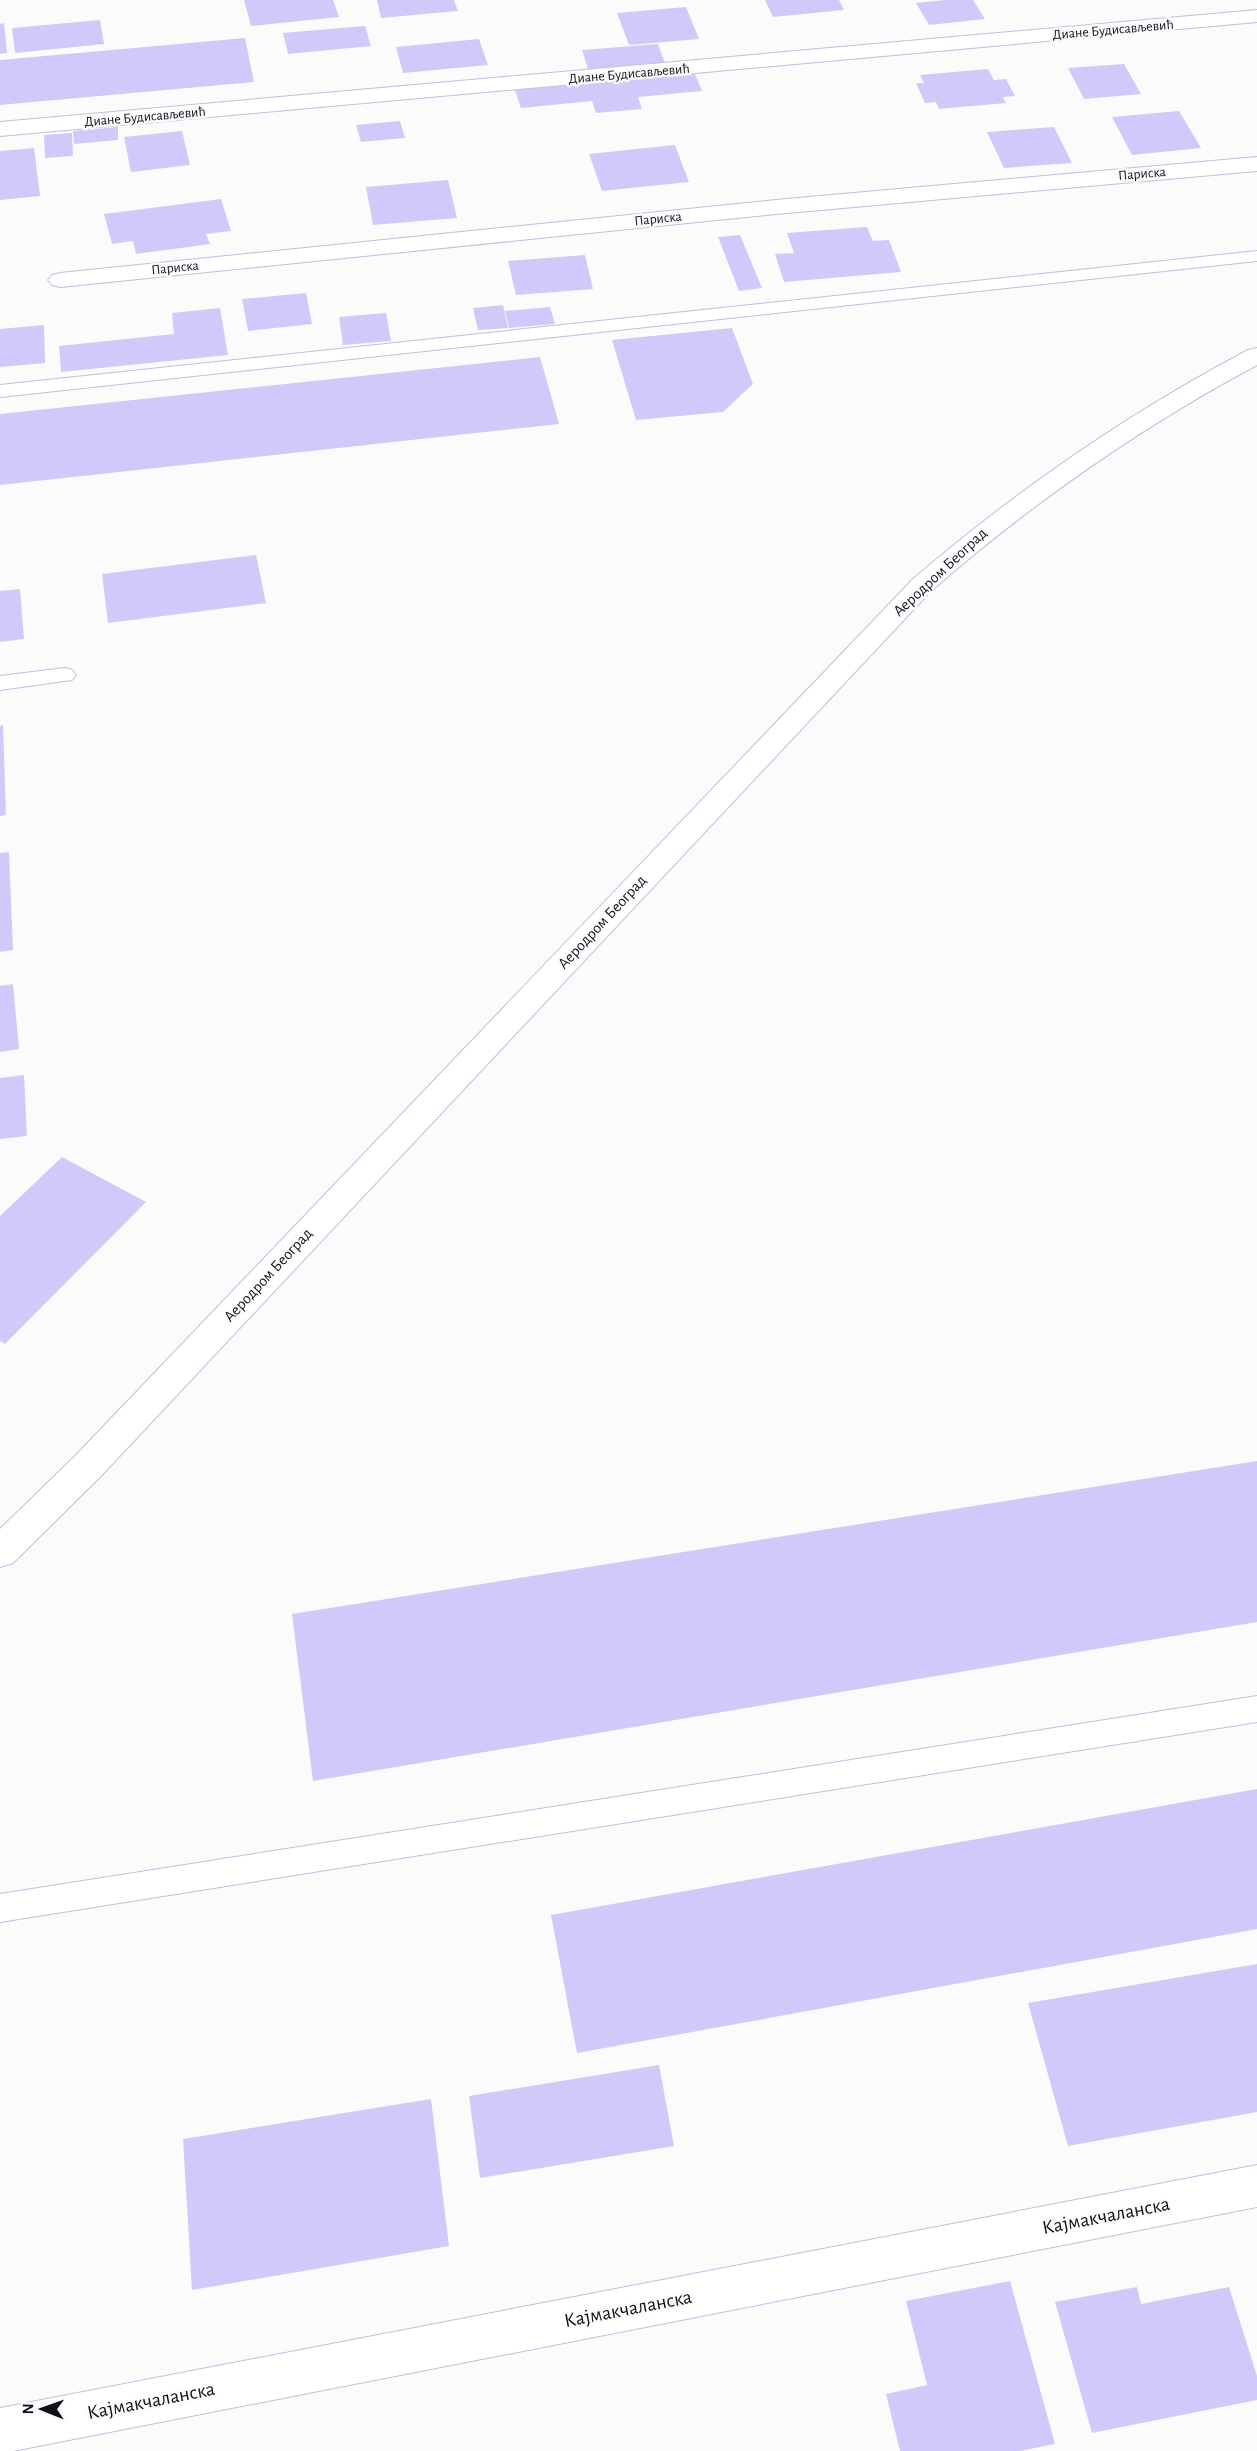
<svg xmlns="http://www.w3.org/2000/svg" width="1257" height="2451" font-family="'Alegreya Sans',sans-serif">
<rect width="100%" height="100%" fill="#fbfbfb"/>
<path fill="#d1c9fa" d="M 244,0 L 333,0 L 339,17 L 251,26 Z
M 377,0 L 454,0 L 458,11 L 381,18 Z
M 765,0 L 839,0 L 844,10 L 773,17 Z
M 945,0 L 973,0 L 985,19 L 929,25 L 916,3 Z
M 686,7 L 699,39 L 629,45 L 617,13 Z
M 100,20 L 104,44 L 15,53 L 12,28 Z
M 4,23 L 7,53 L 0,54 L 0,24 Z
M 365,26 L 371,46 L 288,54 L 283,33 Z
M 245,38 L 254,82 L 0,105 L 0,60 Z
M 479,39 L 488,65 L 403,73 L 396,47 Z
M 658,44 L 665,63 L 588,69 L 582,50 Z
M 1124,64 L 1141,94 L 1084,99 L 1068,68 Z
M 988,69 L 994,80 L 1006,79 L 1015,96 L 1003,97 L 1006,103 L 939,109 L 936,102 L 925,103 L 916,83 L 924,83 L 920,75 Z
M 695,74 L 702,91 L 638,97 L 642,109 L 596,113 L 592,101 L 521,108 L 515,90 Z
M 1179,111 L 1201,148 L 1132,155 L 1112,117 Z
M 400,121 L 405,138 L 361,142 L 356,125 Z
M 118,127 L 118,140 L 74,144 L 73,131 Z
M 1054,127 L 1072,163 L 1004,168 L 987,132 Z
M 182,131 L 190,165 L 131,172 L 124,137 Z
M 72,133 L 73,156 L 45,158 L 44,135 Z
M 675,145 L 689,182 L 602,191 L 589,154 Z
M 34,148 L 40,196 L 0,200 L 0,151 Z
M 448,180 L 457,218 L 373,225 L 366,187 Z
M 221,199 L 231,231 L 206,234 L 210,244 L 136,254 L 133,241 L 112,244 L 104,214 Z
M 867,227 L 873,241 L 889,240 L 901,272 L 784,282 L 775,254 L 794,253 L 787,233 Z
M 740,235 L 762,288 L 739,291 L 718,237 Z
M 585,255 L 593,289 L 516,295 L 508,261 Z
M 306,293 L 312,324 L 248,331 L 242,299 Z
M 503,305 L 508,328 L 478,330 L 473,308 Z
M 550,307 L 555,324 L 509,328 L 505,311 Z
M 220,308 L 228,355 L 61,372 L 59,346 L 174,334 L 172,313 Z
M 386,313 L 391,341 L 343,345 L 339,317 Z
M 44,325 L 45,363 L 0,367 L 0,329 Z
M 732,328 L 753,384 L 723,412 L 636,420 L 612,340 Z
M 540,357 L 559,424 L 0,485 L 0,414 Z
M 256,555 L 266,603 L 108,623 L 102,574 Z
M 20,589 L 24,639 L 0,642 L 0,591 Z
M 3,725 L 6,815 L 0,816 L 0,726 Z
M 9,852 L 13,950 L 0,952 L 0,853 Z
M 13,984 L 19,1049 L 0,1052 L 0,986 Z
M 24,1075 L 27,1136 L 0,1139 L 0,1078 Z
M 62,1157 L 146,1202 L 5,1344 L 0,1341 L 0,1216 Z
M 1257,1461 L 1257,1622 L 313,1781 L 292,1614 Z
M 1257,1789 L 1257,1929 L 577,2053 L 551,1915 Z
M 1257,1964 L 1257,2112 L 1068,2146 L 1028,2003 Z
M 659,2065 L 674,2146 L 480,2178 L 469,2096 Z
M 431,2099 L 449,2246 L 192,2290 L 183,2139 Z
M 1010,2281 L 1055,2444 L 1020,2451 L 900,2451 L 886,2394 L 927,2385 L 906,2301 Z
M 1137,2287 L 1141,2304 L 1229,2287 L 1257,2376 L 1257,2400 L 1092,2433 L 1055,2302 Z"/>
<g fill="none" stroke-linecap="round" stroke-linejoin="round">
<defs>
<path id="service" d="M 1257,251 L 1257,261 L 0,397 L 0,385 Z
M 65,668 L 72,670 L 76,675 L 72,680 L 0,690 L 0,676 Z
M 1257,1696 L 1257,1722 L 0,1922 L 0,1894 Z"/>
<path id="minor" d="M 1257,10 L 1257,22 L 0,136 L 0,122 Z
M 1257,157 L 1257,171 L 776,214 L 60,287 L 52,285 L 48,280 L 52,275 L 60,273 L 776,200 Z
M 1257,2165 L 1257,2207 L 13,2451 L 0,2451 L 0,2408 Z"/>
<path id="tertiary" d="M 1257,348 L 1257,365 C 1139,428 1032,503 931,591 L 102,1475 L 13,1563 L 0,1567 L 0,1529 L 76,1455 L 913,579 C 1017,490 1127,414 1248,350 Z"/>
</defs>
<use href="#service" stroke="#c3bde0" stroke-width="2"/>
<use href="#minor" stroke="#c3bde0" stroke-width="2"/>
<use href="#tertiary" stroke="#c3bde0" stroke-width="2"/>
<use href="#service" fill="#fff" fill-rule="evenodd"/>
<use href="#minor" fill="#fff" fill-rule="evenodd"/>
<use href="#tertiary" fill="#fff" fill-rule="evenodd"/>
</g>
<g text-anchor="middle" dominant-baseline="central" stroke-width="5" stroke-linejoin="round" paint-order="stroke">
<g font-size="14" fill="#120f1b" stroke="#fbfbfb">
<text transform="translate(1113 30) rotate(-5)">Диане Будисављевић</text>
<text transform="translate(629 74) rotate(-5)">Диане Будисављевић</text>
<text transform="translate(145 117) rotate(-5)">Диане Будисављевић</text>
<text transform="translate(1142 174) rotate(-5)">Париска</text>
<text transform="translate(658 219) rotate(-6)">Париска</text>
<text transform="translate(175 268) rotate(-6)">Париска</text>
</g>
<g font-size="16" fill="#120f1b" stroke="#fbfbfb">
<text transform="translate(940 572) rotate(-43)">Аеродром Београд</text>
<text transform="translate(602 922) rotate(-47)">Аеродром Београд</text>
<text transform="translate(268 1275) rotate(-47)">Аеродром Београд</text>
</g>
<g font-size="20" fill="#120f1b" stroke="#fbfbfb">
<text transform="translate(1106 2216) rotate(-11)">Кајмакчаланска</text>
<text transform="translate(628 2309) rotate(-11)">Кајмакчаланска</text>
<text transform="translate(151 2401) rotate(-11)">Кајмакчаланска</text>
</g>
</g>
<g transform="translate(42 2409) rotate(271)" stroke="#fbfbfb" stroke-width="4.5" paint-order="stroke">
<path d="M0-4.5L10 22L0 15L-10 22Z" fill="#120f1b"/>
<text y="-9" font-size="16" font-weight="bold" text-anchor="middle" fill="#120f1b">N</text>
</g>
</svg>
